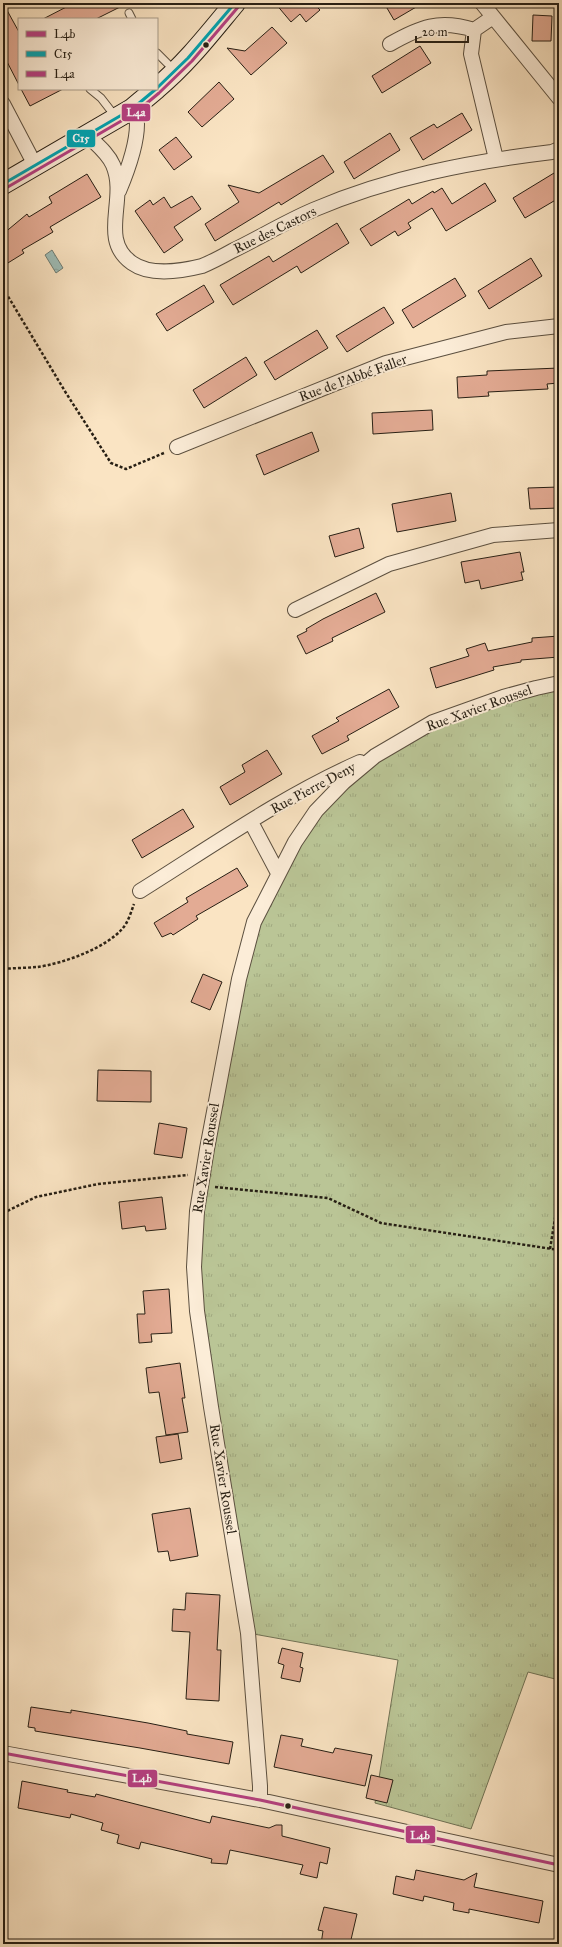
<svg xmlns="http://www.w3.org/2000/svg" width="562" height="1947" font-family="'IM FELL Great Primer',serif">
<defs>
<pattern id="grass-tufts" width="24" height="20" patternUnits="userSpaceOnUse"><rect width="24" height="20" fill="#bac596"/><path d="M3 7l-1-3M5 7V3M7 7l1-3M15 17l-1-3M17 17v-4M19 17l1-3" fill="none" stroke="#a0a980"/></pattern>
<pattern id="water-ripples" width="26" height="14" patternUnits="userSpaceOnUse"><rect width="26" height="14" fill="#9fbeb8"/><path d="M2 4q2-2 4 0t4 0M15 11q2-2 4 0t4 0" fill="none" stroke="#89a39d"/></pattern>
</defs>
<rect width="100%" height="100%" fill="#fae4c3"/>
<filter id="stains"><feTurbulence type="fractalNoise" baseFrequency=".005" numOctaves="4"/><feColorMatrix values="0 0 0 0 .2 0 0 0 0 .09 0 0 0 0 .02 0 0 0 .5 -.17"/></filter>
<radialGradient id="worn" r=".72"><stop offset=".6" stop-color="#630" stop-opacity="0"/><stop offset="1" stop-color="#630" stop-opacity=".3"/></radialGradient>
<path fill="url(#grass-tufts)" stroke="#707255" d="M 559,683 L 559,1680 L 528,1672 L 471,1829 L 375,1803 L 398,1660 L 248,1633 L 194,1267 L 239,979 L 278,873 L 344,782 L 433,722 Z"/>
<path fill="url(#water-ripples)" stroke="#6f7e76" d="M 52,250 L 63,268 L 56,273 L 45,255 Z"/>
<path fill="#e3ab94" stroke="#271f14" d="M 3,3 L 19,32 L 19,85 L 3,54 Z
M 74,3 L 128,3 L 96,19 L 43,19 Z
M 275,3 L 313,3 L 320,10 L 306,22 L 300,14 L 291,22 Z
M 384,3 L 423,3 L 394,20 Z
M 533,15 L 552,16 L 551,41 L 532,41 Z
M 272,27 L 287,43 L 251,75 L 227,48 L 245,51 Z
M 420,46 L 431,63 L 382,93 L 372,76 Z
M 219,82 L 234,99 L 202,127 L 188,112 Z
M 21,89 L 63,89 L 30,106 Z
M 462,113 L 472,130 L 423,160 L 410,138 L 434,124 L 437,128 Z
M 390,133 L 400,150 L 354,179 L 344,162 Z
M 176,137 L 192,157 L 174,170 L 159,150 Z
M 323,155 L 334,172 L 281,205 L 279,202 L 215,241 L 205,224 L 239,202 L 228,185 L 259,193 Z
M 559,170 L 559,198 L 525,218 L 513,198 Z
M 87,174 L 101,197 L 50,227 L 53,232 L 22,250 L 24,253 L 3,266 L 3,234 L 27,214 L 29,217 L 52,203 L 49,197 Z
M 485,183 L 496,201 L 446,231 L 432,208 L 408,223 L 411,228 L 398,236 L 395,231 L 371,246 L 360,229 L 409,199 L 412,204 L 433,191 L 434,193 L 442,188 L 452,204 Z
M 192,196 L 201,209 L 174,227 L 183,240 L 164,253 L 135,211 L 150,200 L 153,205 L 164,197 L 171,208 Z
M 337,223 L 349,243 L 301,273 L 297,266 L 233,305 L 220,285 L 269,256 L 273,262 Z
M 531,258 L 542,276 L 489,309 L 478,291 Z
M 455,278 L 466,296 L 413,328 L 402,310 Z
M 204,285 L 214,302 L 167,331 L 156,314 Z
M 384,307 L 394,323 L 347,352 L 336,336 Z
M 317,330 L 328,348 L 275,380 L 264,362 Z
M 246,357 L 257,375 L 204,408 L 193,390 Z
M 559,368 L 559,383 L 547,384 L 548,389 L 488,392 L 489,396 L 458,398 L 457,377 L 487,375 L 487,371 Z
M 432,410 L 433,430 L 373,434 L 372,413 Z
M 312,432 L 319,451 L 264,475 L 256,455 Z
M 559,487 L 559,508 L 530,509 L 528,488 Z
M 451,493 L 456,521 L 397,532 L 392,504 Z
M 359,528 L 364,548 L 335,557 L 329,536 Z
M 520,552 L 524,572 L 521,572 L 523,580 L 481,589 L 479,580 L 465,583 L 461,562 Z
M 376,593 L 385,612 L 332,638 L 333,641 L 306,654 L 297,636 L 307,631 L 306,629 L 323,619 Z
M 559,636 L 559,657 L 521,660 L 521,662 L 493,667 L 494,670 L 436,688 L 430,668 L 469,656 L 466,649 L 485,643 L 488,651 L 532,642 L 532,638 Z
M 389,689 L 399,707 L 347,736 L 349,740 L 322,754 L 312,736 L 339,721 L 336,718 Z
M 267,750 L 282,774 L 230,805 L 220,787 L 245,772 L 242,765 Z
M 183,809 L 194,827 L 142,858 L 132,840 Z
M 237,868 L 248,886 L 196,916 L 198,919 L 173,935 L 171,933 L 162,937 L 154,923 L 188,902 L 186,898 Z
M 203,974 L 222,982 L 210,1010 L 191,1002 Z
M 98,1070 L 151,1071 L 151,1102 L 97,1101 Z
M 159,1123 L 187,1128 L 182,1158 L 154,1154 Z
M 162,1197 L 166,1229 L 146,1231 L 145,1226 L 122,1229 L 119,1202 Z
M 169,1289 L 172,1333 L 151,1334 L 152,1342 L 139,1343 L 137,1314 L 145,1314 L 143,1291 Z
M 180,1363 L 185,1398 L 182,1398 L 188,1432 L 166,1435 L 159,1392 L 149,1393 L 146,1368 Z
M 178,1434 L 182,1459 L 160,1463 L 156,1437 Z
M 190,1508 L 198,1556 L 170,1561 L 168,1551 L 158,1552 L 152,1514 Z
M 186,1593 L 220,1595 L 217,1650 L 221,1650 L 219,1701 L 186,1699 L 190,1632 L 172,1631 L 173,1609 L 185,1610 Z
M 282,1648 L 303,1653 L 300,1667 L 303,1668 L 300,1682 L 281,1678 L 284,1665 L 278,1663 Z
M 31,1707 L 71,1713 L 71,1710 L 148,1723 L 187,1731 L 187,1734 L 233,1742 L 229,1764 L 140,1748 L 35,1731 L 35,1728 L 28,1727 Z
M 281,1735 L 303,1739 L 301,1746 L 333,1753 L 335,1748 L 372,1755 L 365,1786 L 274,1767 Z
M 371,1775 L 393,1780 L 387,1803 L 366,1798 Z
M 22,1781 L 68,1790 L 67,1792 L 95,1797 L 96,1794 L 210,1823 L 212,1816 L 269,1828 L 276,1825 L 282,1825 L 282,1836 L 330,1848 L 327,1864 L 320,1862 L 317,1878 L 300,1874 L 303,1865 L 230,1850 L 227,1864 L 211,1863 L 212,1859 L 141,1842 L 139,1849 L 117,1843 L 119,1835 L 101,1830 L 103,1823 L 71,1814 L 70,1818 L 18,1808 Z
M 416,1870 L 464,1880 L 477,1873 L 474,1887 L 543,1901 L 539,1923 L 469,1909 L 469,1913 L 453,1910 L 454,1903 L 424,1896 L 423,1901 L 393,1894 L 396,1876 L 414,1880 Z
M 324,1907 L 357,1914 L 350,1944 L 321,1944 L 323,1931 L 318,1930 Z"/>
<g fill="none" stroke-linecap="round" stroke-linejoin="round">
<defs>
<path id="lane" d="M 129,13 L 132,19
M 157,53 L 174,70
M 90,89 L 101,98 L 115,116"/>
<path id="street" d="M 482,3 L 559,98
M 493,17 L 474,30 L 471,54 L 496,159
M 390,44 C 420,27 439,19 474,30
M 3,104 L 35,165
M 87,135 C 96,144 108,153 113,165 C 128,199 98,239 132,263 C 150,276 182,271 202,266 C 212,262 223,256 232,251 C 259,238 285,222 313,210 C 390,177 469,162 552,152 L 559,149
M 119,191 C 127,172 137,144 137,124 C 137,119 134,113 132,109
M 177,447 L 386,363 L 506,332 L 559,326
M 295,610 L 389,564 L 493,535 L 559,530
M 251,822 L 278,873
M 140,891 C 212,846 283,796 360,762
M 3,1753 L 260,1800 L 559,1865
M 260,1800 L 260,1786 L 248,1633 L 211,1407 L 197,1311 L 194,1267 L 197,1211 L 207,1149 L 239,979 L 254,922 L 295,842 L 316,811 L 344,782 L 375,756 L 433,722 L 503,697 L 536,688 L 559,683"/>
<path id="secondary" d="M 157,88 C 187,63 210,33 235,3
M 3,184 L 132,109 L 156,89"/>
</defs>
<use href="#lane" stroke="#5c5040" stroke-width="9"/>
<use href="#street" stroke="#5c5040" stroke-width="16"/>
<use href="#secondary" stroke="#271f14" stroke-width="22"/>
<path stroke="#271f14" stroke-width="2.5" stroke-dasharray="3 2" stroke-linecap="butt" d="M 3,288 L 66,393 L 111,463 L 126,469 L 164,453
M 3,969 C 14,968 26,968 37,967 C 62,964 106,948 122,929 C 128,923 131,912 134,904
M 215,1187 L 328,1198 L 381,1223 L 559,1250
M 3,1213 L 36,1197 L 98,1184 L 188,1175
M 550,1249 L 559,1194"/>
<use href="#lane" stroke="#fcedd8" stroke-width="7"/>
<use href="#street" stroke="#fcedd8" stroke-width="14"/>
<use href="#secondary" stroke="#fcedd8" stroke-width="20"/>
<defs>
<path id="bus-1" d="M 3,1753 L 260,1800 L 559,1865"/>
<path id="bus-2" d="M 157,88 L 188,58 L 235,3
M 3,184 L 132,109 L 156,89"/>
<path id="bus-3" d="M 160,92 L 192,61 L 239,6
M 6,188 L 135,113 L 159,93"/>
</defs>
<use href="#bus-1" stroke="#fcedd8" stroke-width="6"/>
<use href="#bus-2" stroke="#fcedd8" stroke-width="6"/>
<use href="#bus-3" stroke="#fcedd8" stroke-width="6"/>
<use href="#bus-1" stroke="#b63f82" stroke-width="3"/>
<use href="#bus-2" stroke="#00a4b2" stroke-width="3"/>
<use href="#bus-3" stroke="#b63f82" stroke-width="3"/>
</g>
<g fill="#271f14" stroke="#fcedd8" stroke-width="1.5">
<circle cx="206" cy="45" r="3.5"/>
<circle cx="288" cy="1806" r="3.5"/>
</g>
<g text-anchor="middle" dominant-baseline="central" stroke-width="4" stroke-linejoin="round" paint-order="stroke">
<g font-size="14" fill="#271f14" stroke="#fcedd8">
<text transform="translate(275 230) rotate(-26)">Rue des Castors</text>
<text transform="translate(353 378) rotate(-20)">Rue de l'Abbé Faller</text>
<text transform="translate(479 708) rotate(-20)">Rue Xavier Roussel</text>
<text transform="translate(313 788) rotate(-28)">Rue Pierre Deny</text>
<text transform="translate(206 1158) rotate(-81)">Rue Xavier Roussel</text>
<text transform="translate(223 1479) rotate(81)">Rue Xavier Roussel</text>
</g>
</g>
<g stroke="#fcedd8" stroke-width="1.5">
<rect x="121" y="103" width="30" height="19" rx="4" fill="#b63f82"/>
<rect x="66" y="129" width="30" height="19" rx="4" fill="#00a4b2"/>
<rect x="127" y="1769" width="31" height="19" rx="4" fill="#b63f82"/>
<rect x="405" y="1825" width="31" height="19" rx="4" fill="#b63f82"/>
</g>
<g font-size="11" text-anchor="middle" font-weight="bold" fill="#fff">
<text x="136" y="116">L4a</text>
<text x="81" y="142">C15</text>
<text x="142" y="1782">L4b</text>
<text x="420" y="1839">L4b</text>
</g>
<rect width="562" height="1947" fill="none" stroke="#fae4c3" stroke-width="16"/>
<rect x="4" y="4" width="554" height="1939" fill="none" stroke="#271f14" stroke-width="2"/>
<rect x="8" y="8" width="546" height="1931" fill="none" stroke="#271f14"/>
<rect x="18" y="18" width="140" height="72" fill="#fcedd8" stroke="#a79b8a"/>
<rect x="26" y="31" width="20" height="6" fill="#b63f82" stroke="#a79b8a"/>
<text x="54" y="38" font-size="12" fill="#271f14">L4b</text>
<rect x="26" y="51" width="20" height="6" fill="#00a4b2" stroke="#a79b8a"/>
<text x="54" y="58" font-size="12" fill="#271f14">C15</text>
<rect x="26" y="71" width="20" height="6" fill="#b63f82" stroke="#a79b8a"/>
<text x="54" y="78" font-size="12" fill="#271f14">L4a</text>
<path d="M416 36v6h52v-6" fill="none" stroke="#271f14" stroke-width="2"/>
<text x="422" y="36" font-size="12" fill="#271f14" stroke="#fcedd8" stroke-width="3" paint-order="stroke">20 m</text>
<rect width="100%" height="100%" filter="url(#stains)"/>
<rect width="100%" height="100%" fill="url(#worn)"/>
</svg>
